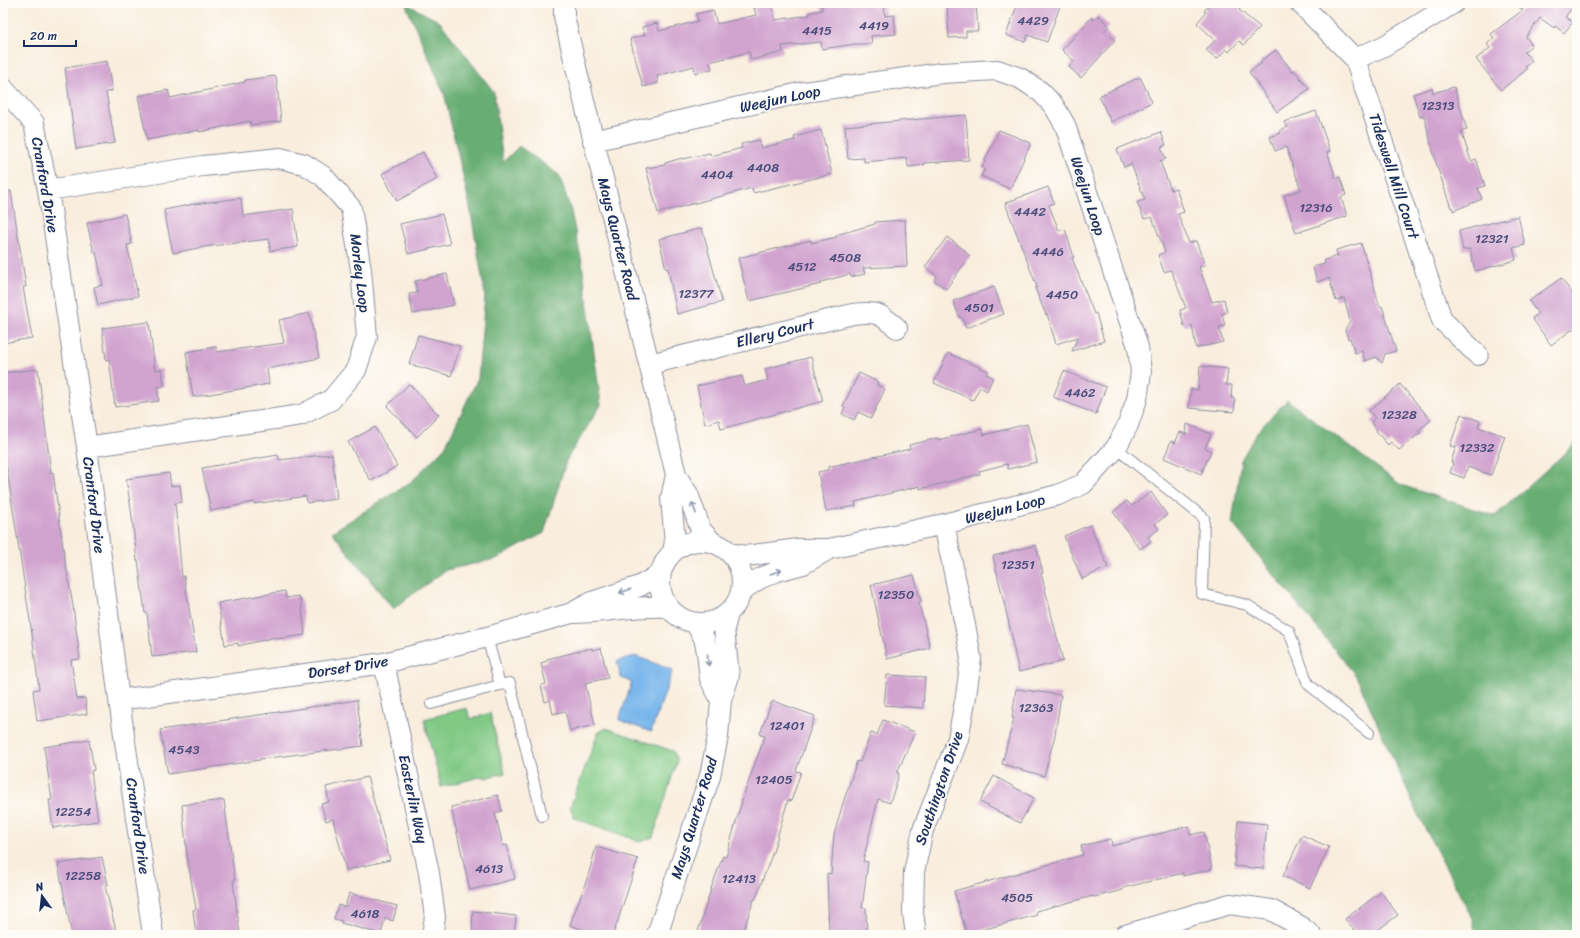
<svg xmlns="http://www.w3.org/2000/svg" width="1580" height="938" font-family="Sriracha,sans-serif">
<rect width="100%" height="100%" fill="#fdfcf7"/>
<filter id="ink" filterUnits="userSpaceOnUse"><feTurbulence type="fractalNoise" baseFrequency=".025" numOctaves="2"/><feDisplacementMap in="SourceGraphic" scale="8" xChannelSelector="R" yChannelSelector="G"/><feConvolveMatrix kernelMatrix="1 2 1 2 8 2 1 2 1" color-interpolation-filters="sRGB"/></filter>
<filter id="wash" filterUnits="userSpaceOnUse"><feTurbulence type="fractalNoise" baseFrequency=".012" numOctaves="4" result="noise"/><feDisplacementMap in="SourceGraphic" scale="16" xChannelSelector="R" yChannelSelector="G"/><feGaussianBlur stdDeviation="0.9" result="paint"/><feColorMatrix in="noise" values="0 0 0 0 0 0 0 0 0 0 0 0 0 0 0 0 0 1.4 0 .05"/><feComposite in="paint" operator="in"/></filter>
<g filter="url(#wash)">
<rect width="100%" height="100%" fill="#f9eddd"/>
<path fill="#81c985" stroke="#4e7c72" d="M 467,708 L 470,719 L 490,713 L 505,773 L 485,778 L 484,776 L 441,787 L 424,719 Z
M 606,728 L 673,751 L 677,761 L 653,837 L 641,842 L 574,818 L 570,807 L 598,733 Z"/>
<path fill="#68ad72" stroke="#426e68" d="M 405,3 L 440,22 L 494,92 L 503,162 L 519,146 L 559,175 L 570,207 L 582,262 L 601,405 L 567,459 L 544,533 L 496,559 L 446,570 L 393,609 L 332,532 L 412,481 L 445,447 L 478,378 L 485,295 L 470,207 L 444,93 Z
M 1287,400 L 1401,485 L 1495,516 L 1577,442 L 1577,935 L 1476,935 L 1472,918 L 1419,817 L 1356,676 L 1232,523 L 1241,460 L 1258,431 Z"/>
<path fill="#78b6eb" stroke="#4a72a4" d="M 635,656 L 673,670 L 651,732 L 619,720 L 632,682 L 621,678 L 617,661 Z"/>
<g id="blocks">
<path fill="#d1a4d0" d="M 821,3 L 884,3 L 885,16 L 894,15 L 896,34 L 871,36 L 872,44 L 855,44 L 822,49 L 821,42 L 782,46 L 783,52 L 751,60 L 749,52 L 710,62 L 712,69 L 695,73 L 694,66 L 657,76 L 658,83 L 643,87 L 630,39 L 645,35 L 642,27 L 657,23 L 659,31 L 698,21 L 696,14 L 713,10 L 717,24 L 756,15 L 754,8 L 772,4 L 775,20 L 810,15 L 810,12 L 822,10 Z
M 947,3 L 976,3 L 978,31 L 966,31 L 966,37 L 949,38 Z
M 1018,3 L 1061,3 L 1047,42 L 1028,35 L 1025,42 L 1006,35 Z
M 1211,3 L 1245,3 L 1239,10 L 1260,27 L 1244,45 L 1239,41 L 1229,52 L 1226,49 L 1217,59 L 1206,50 L 1215,40 L 1197,23 L 1206,12 L 1204,11 Z
M 1513,3 L 1576,3 L 1565,17 L 1573,22 L 1564,33 L 1555,26 L 1554,28 L 1540,18 L 1526,37 L 1532,45 L 1524,52 L 1532,61 L 1525,67 L 1527,69 L 1501,90 L 1476,59 L 1490,48 L 1487,44 L 1494,38 L 1491,34 L 1523,10 Z
M 1098,15 L 1109,26 L 1104,31 L 1115,40 L 1081,78 L 1069,67 L 1074,61 L 1062,50 L 1091,18 L 1094,20 Z
M 1276,50 L 1292,71 L 1294,70 L 1309,89 L 1277,112 L 1249,72 L 1262,63 L 1260,61 Z
M 107,61 L 112,91 L 106,92 L 115,143 L 76,149 L 65,68 Z
M 276,76 L 281,121 L 251,125 L 250,121 L 199,132 L 199,130 L 147,140 L 138,96 L 168,90 L 170,98 L 245,82 L 245,80 Z
M 1140,77 L 1152,102 L 1111,122 L 1099,96 Z
M 1454,87 L 1467,130 L 1461,131 L 1471,161 L 1476,159 L 1485,186 L 1478,188 L 1482,199 L 1453,211 L 1453,208 L 1451,208 L 1436,163 L 1424,116 L 1420,117 L 1413,94 L 1432,88 L 1433,93 Z
M 1316,111 L 1330,151 L 1327,152 L 1336,178 L 1340,177 L 1346,195 L 1341,197 L 1347,216 L 1296,233 L 1284,195 L 1301,190 L 1286,147 L 1275,151 L 1270,137 L 1281,133 L 1280,130 L 1288,127 L 1284,122 Z
M 966,115 L 969,160 L 924,163 L 924,165 L 908,167 L 907,158 L 864,162 L 864,158 L 848,159 L 845,126 Z
M 821,130 L 832,174 L 753,193 L 752,188 L 658,213 L 646,168 L 665,165 L 665,163 L 682,158 L 683,159 L 710,153 L 711,156 L 742,148 L 741,144 L 759,140 L 761,148 L 795,140 L 794,137 Z
M 999,130 L 1031,143 L 1010,189 L 981,176 L 985,169 L 982,167 Z
M 1161,132 L 1166,145 L 1161,147 L 1166,159 L 1160,161 L 1171,190 L 1176,188 L 1184,212 L 1178,214 L 1189,243 L 1196,241 L 1205,265 L 1199,267 L 1212,302 L 1224,299 L 1227,312 L 1222,314 L 1225,326 L 1219,327 L 1223,342 L 1196,348 L 1192,325 L 1184,326 L 1180,310 L 1186,308 L 1171,270 L 1164,272 L 1158,255 L 1165,252 L 1152,217 L 1144,219 L 1137,202 L 1145,200 L 1131,164 L 1124,167 L 1117,149 Z
M 423,152 L 437,179 L 397,201 L 382,174 Z
M 1048,187 L 1054,203 L 1049,205 L 1059,231 L 1065,229 L 1074,257 L 1072,258 L 1094,314 L 1096,313 L 1104,341 L 1072,351 L 1078,337 L 1056,344 L 1047,314 L 1046,315 L 1035,288 L 1037,287 L 1005,203 Z
M 11,191 L 26,287 L 23,287 L 32,338 L 3,343 L 3,192 Z
M 241,198 L 243,216 L 293,209 L 298,247 L 270,251 L 269,239 L 203,247 L 173,253 L 164,210 L 194,204 Z
M 125,214 L 132,244 L 127,245 L 138,296 L 98,305 L 94,287 L 103,285 L 96,252 L 94,253 L 87,223 Z
M 442,214 L 450,244 L 408,254 L 400,224 Z
M 1518,216 L 1525,245 L 1513,248 L 1516,260 L 1475,271 L 1470,249 L 1463,250 L 1459,231 Z
M 905,220 L 907,266 L 863,268 L 865,274 L 851,277 L 850,274 L 821,282 L 821,284 L 749,301 L 738,258 L 811,240 L 811,243 L 837,237 L 836,235 L 875,224 L 875,222 Z
M 702,228 L 722,302 L 677,314 L 668,268 L 666,269 L 659,239 Z
M 947,237 L 966,251 L 965,252 L 970,256 L 946,289 L 934,280 L 937,276 L 925,267 Z
M 1361,243 L 1380,307 L 1382,306 L 1396,351 L 1385,354 L 1382,363 L 1376,357 L 1365,361 L 1362,351 L 1355,353 L 1350,338 L 1348,339 L 1345,330 L 1350,321 L 1344,298 L 1336,301 L 1329,278 L 1317,282 L 1313,267 L 1325,264 L 1324,260 L 1338,256 L 1336,250 Z
M 447,274 L 454,305 L 413,314 L 409,294 L 417,293 L 415,281 Z
M 1561,278 L 1577,300 L 1577,326 L 1551,345 L 1532,318 L 1538,314 L 1529,301 Z
M 994,287 L 1004,314 L 966,328 L 962,318 L 960,318 L 953,301 Z
M 309,313 L 319,358 L 267,369 L 269,384 L 193,397 L 186,352 L 216,347 L 217,352 L 284,343 L 279,320 Z
M 149,322 L 155,370 L 162,369 L 164,386 L 157,387 L 159,401 L 115,407 L 109,359 L 106,360 L 102,328 Z
M 418,335 L 460,346 L 451,376 L 409,364 Z
M 948,353 L 988,371 L 986,374 L 993,377 L 987,391 L 980,387 L 973,400 L 934,383 Z
M 811,357 L 823,401 L 721,429 L 719,420 L 705,424 L 697,386 L 742,376 L 745,386 L 768,380 L 765,369 Z
M 1200,366 L 1228,369 L 1226,385 L 1232,385 L 1231,398 L 1235,399 L 1234,412 L 1189,408 L 1191,389 L 1198,390 Z
M 38,369 L 51,473 L 53,472 L 64,555 L 73,606 L 80,659 L 71,660 L 77,699 L 85,698 L 87,714 L 37,721 L 33,690 L 39,689 L 32,634 L 5,457 L 3,457 L 3,373 Z
M 1064,371 L 1106,387 L 1096,414 L 1053,397 Z
M 859,373 L 878,382 L 877,385 L 885,389 L 871,418 L 858,412 L 854,420 L 842,414 L 845,407 L 843,406 Z
M 409,384 L 439,415 L 417,437 L 387,406 Z
M 1400,384 L 1431,420 L 1418,431 L 1420,433 L 1399,450 L 1391,442 L 1388,445 L 1376,431 L 1377,430 L 1371,422 L 1375,418 L 1369,411 Z
M 1461,414 L 1480,421 L 1478,427 L 1505,436 L 1491,475 L 1468,467 L 1464,478 L 1450,473 L 1453,463 L 1451,462 L 1456,447 L 1450,446 Z
M 1027,424 L 1037,462 L 1008,469 L 1007,464 L 979,471 L 980,474 L 920,489 L 920,486 L 855,502 L 856,506 L 826,511 L 818,472 L 828,470 L 828,467 L 910,449 L 909,445 L 938,438 L 938,440 L 982,429 L 984,435 Z
M 1187,424 L 1211,434 L 1205,448 L 1211,451 L 1201,474 L 1164,458 L 1171,441 L 1175,443 L 1180,432 L 1186,434 Z
M 375,427 L 397,466 L 371,481 L 348,442 Z
M 332,454 L 337,499 L 307,503 L 306,496 L 254,504 L 254,502 L 211,511 L 202,468 L 278,455 L 279,460 Z
M 169,473 L 171,486 L 180,485 L 182,502 L 175,503 L 182,577 L 184,576 L 196,652 L 152,657 L 147,613 L 145,613 L 138,560 L 137,561 L 131,509 L 126,479 Z
M 1151,492 L 1167,515 L 1155,524 L 1159,529 L 1148,537 L 1151,541 L 1140,549 L 1113,512 L 1127,501 L 1132,506 Z
M 1090,525 L 1108,567 L 1082,579 L 1064,536 Z
M 1036,545 L 1043,573 L 1041,573 L 1063,661 L 1019,672 L 1012,641 L 1013,641 L 993,556 Z
M 914,575 L 921,602 L 919,603 L 930,648 L 887,659 L 871,585 Z
M 285,591 L 286,598 L 299,596 L 300,601 L 301,600 L 305,635 L 276,639 L 276,637 L 238,646 L 238,643 L 225,645 L 218,603 Z
M 592,648 L 592,650 L 601,648 L 608,678 L 585,683 L 595,725 L 570,731 L 565,711 L 553,714 L 550,700 L 545,702 L 541,685 L 546,684 L 541,663 L 547,661 L 547,659 Z
M 887,675 L 925,677 L 923,708 L 884,705 Z
M 1016,689 L 1061,695 L 1055,735 L 1044,776 L 1002,764 L 1014,718 L 1012,718 Z
M 357,700 L 363,746 L 260,759 L 260,760 L 168,774 L 160,730 Z
M 773,701 L 815,716 L 796,771 L 801,772 L 791,801 L 788,800 L 773,852 L 755,900 L 754,899 L 742,935 L 697,935 L 712,886 L 723,856 L 726,857 L 744,794 L 765,736 L 760,734 L 771,703 L 772,703 Z
M 883,720 L 915,732 L 897,773 L 899,774 L 890,803 L 878,799 L 863,861 L 868,862 L 862,908 L 866,908 L 867,935 L 829,935 L 827,873 L 831,874 L 834,835 L 842,806 L 857,761 L 860,762 L 871,733 L 877,735 Z
M 89,740 L 94,770 L 91,771 L 98,821 L 53,828 L 49,800 L 52,800 L 44,747 Z
M 994,776 L 1034,798 L 1020,823 L 980,802 Z
M 367,777 L 390,860 L 346,870 L 333,819 L 326,821 L 321,804 L 329,802 L 326,787 Z
M 498,795 L 502,811 L 495,813 L 503,846 L 507,845 L 515,879 L 470,890 L 451,807 Z
M 224,800 L 235,881 L 233,881 L 240,935 L 196,935 L 193,910 L 196,909 L 187,855 L 182,805 Z
M 1238,821 L 1267,824 L 1263,869 L 1234,866 Z
M 1189,826 L 1190,835 L 1204,832 L 1212,869 L 1183,876 L 1183,873 L 1123,888 L 1123,890 L 1094,897 L 1093,896 L 1036,911 L 1037,915 L 967,934 L 954,891 L 1083,855 L 1081,846 L 1111,839 L 1112,846 Z
M 1302,835 L 1329,847 L 1310,888 L 1283,876 Z
M 596,847 L 638,859 L 613,935 L 597,935 L 570,925 L 588,876 Z
M 102,857 L 108,885 L 105,886 L 117,935 L 72,935 L 58,864 Z
M 1381,892 L 1398,915 L 1371,935 L 1358,935 L 1345,919 Z
M 349,893 L 397,906 L 393,921 L 385,918 L 381,934 L 341,923 L 342,921 L 334,919 L 338,905 L 345,907 Z
M 473,911 L 516,916 L 514,935 L 472,935 Z"/>
</g>
</g>
<g filter="url(#ink)">
<use href="#blocks" fill-opacity="0" stroke="#8a8e9e" stroke-width="1"/>
<g fill="none" stroke-linecap="round" stroke-linejoin="round">
<defs>
<path id="service" d="M 1116,448 L 1204,518 L 1202,594 L 1247,605 L 1289,631 L 1308,684 L 1369,733
M 487,637 L 500,685 L 510,683 L 542,816
M 431,704 L 500,685"/>
<path id="minor" d="M 564,3 L 564,16 C 599,169 640,322 676,475
M 1300,3 L 1355,59 L 1442,320 L 1478,355
M 1355,59 L 1384,46 L 1454,3
M 3,88 L 34,123 L 48,190 L 87,447 L 119,700 L 153,935
M 593,141 L 804,92 L 942,73 L 997,70 L 1020,78 L 1041,92 L 1054,106 L 1065,125 L 1138,347 L 1141,372 L 1137,399 L 1128,425 L 1116,448 L 1083,484 L 1058,495 L 944,524 L 829,549
M 48,190 L 203,166 L 280,158 L 304,164 L 323,176 L 351,208 L 361,270 L 367,337 L 356,370 L 331,400 L 301,415 L 87,447
M 650,364 L 853,314 C 876,311 880,313 897,328
M660 582a41 41 0 1 1 82 0a41 41 0 1 1-82 0Z
M 673,551 L 675,542 L 671,498 L 676,475 L 688,494 L 701,530 L 712,542
M 730,553 L 746,556 L 798,549 L 829,549 L 803,564 L 780,570 L 759,579 L 742,590
M 660,574 L 640,586 L 592,602 L 572,613 C 604,613 635,605 667,607
M 696,624 L 704,638 L 707,652 L 710,679 L 721,700 L 729,676 L 724,629 L 728,614
M 384,663 L 429,873 L 435,917 L 432,935
M 119,700 L 384,663 L 487,637 L 572,613
M 657,935 L 710,776 L 718,736 L 721,700
M 916,935 L 913,913 L 914,872 L 923,830 L 958,739 L 966,696 L 971,658 L 966,630 L 944,524
M 1125,935 L 1230,904 L 1271,910 L 1300,926 L 1311,935"/>
</defs>
<use href="#service" stroke="#8a8e9e" stroke-width="12"/>
<use href="#minor" stroke="#8a8e9e" stroke-width="22"/>
<use href="#service" stroke="#fff" stroke-width="10"/>
<use href="#minor" stroke="#fff" stroke-width="20"/>
</g>
<defs><path id="oneway-shaft" d="M-6 0H5M1.5-3L5.5 0L1.5 3" fill="none" stroke-width="1.6" stroke-linecap="round" stroke-linejoin="round"/></defs>
<g stroke="#8d97ae">
<use href="#oneway-shaft" transform="translate(694 508) rotate(-110)"/>
<use href="#oneway-shaft" transform="translate(776 572) rotate(-20)"/>
<use href="#oneway-shaft" transform="translate(625 591) rotate(162)"/>
<use href="#oneway-shaft" transform="translate(708 660) rotate(85)"/>
</g>
</g>
<g text-anchor="middle" dominant-baseline="central" stroke-width="3.5" stroke-linejoin="round" paint-order="stroke">
<g font-size="13" fill="#484c7a">
<text x="1033" y="20">4429</text>
<text x="874" y="25">4419</text>
<text x="817" y="30">4415</text>
<text x="1438" y="105">12313</text>
<text x="763" y="167">4408</text>
<text x="717" y="174">4404</text>
<text x="1316" y="207">12316</text>
<text x="1030" y="211">4442</text>
<text x="1492" y="238">12321</text>
<text x="1048" y="251">4446</text>
<text x="845" y="257">4508</text>
<text x="802" y="266">4512</text>
<text x="696" y="293">12377</text>
<text x="1062" y="294">4450</text>
<text x="979" y="307">4501</text>
<text x="1080" y="392">4462</text>
<text x="1399" y="414">12328</text>
<text x="1477" y="447">12332</text>
<text x="1018" y="564">12351</text>
<text x="896" y="594">12350</text>
<text x="1036" y="707">12363</text>
<text x="787" y="725">12401</text>
<text x="184" y="749">4543</text>
<text x="774" y="779">12405</text>
<text x="73" y="811">12254</text>
<text x="489" y="868">4613</text>
<text x="83" y="875">12258</text>
<text x="739" y="878">12413</text>
<text x="1017" y="897">4505</text>
<text x="365" y="913">4618</text>
</g>
<g font-size="15" fill="#1b2f5e" stroke="#fdfcf7">
<text transform="translate(780 99) rotate(-12)">Weejun Loop</text>
<text transform="translate(1394 176) rotate(72)">Tideswell Mill Court</text>
<text transform="translate(45 185) rotate(80)">Cranford Drive</text>
<text transform="translate(1088 196) rotate(72)">Weejun Loop</text>
<text transform="translate(618 239) rotate(76)">Mays Quarter Road</text>
<text transform="translate(360 273) rotate(83)">Morley Loop</text>
<text transform="translate(775 333) rotate(-14)">Ellery Court</text>
<text transform="translate(94 505) rotate(83)">Cranford Drive</text>
<text transform="translate(1005 509) rotate(-14)">Weejun Loop</text>
<text transform="translate(348 667) rotate(-9)">Dorset Drive</text>
<text transform="translate(939 788) rotate(-71)">Southington Drive</text>
<text transform="translate(413 799) rotate(78)">Easterlin Way</text>
<text transform="translate(694 818) rotate(-73)">Mays Quarter Road</text>
<text transform="translate(138 826) rotate(82)">Cranford Drive</text>
</g>
</g>
<rect width="1580" height="938" fill="none" stroke="#fdfcf7" stroke-width="16"/>
<g transform="translate(42 896) rotate(345)" stroke="#fdfcf7" stroke-width="3" paint-order="stroke">
<path d="M0-3L7 15L0 10L-7 15Z" fill="#1b2f5e"/>
<text y="-6" font-size="11" font-weight="bold" text-anchor="middle" fill="#1b2f5e">N</text>
</g>
<path d="M24 40v6h52v-6" fill="none" stroke="#1b2f5e" stroke-width="2"/>
<text x="30" y="40" font-size="12" fill="#1b2f5e" stroke="#fdfcf7" stroke-width="3" paint-order="stroke">20 m</text>
</svg>
